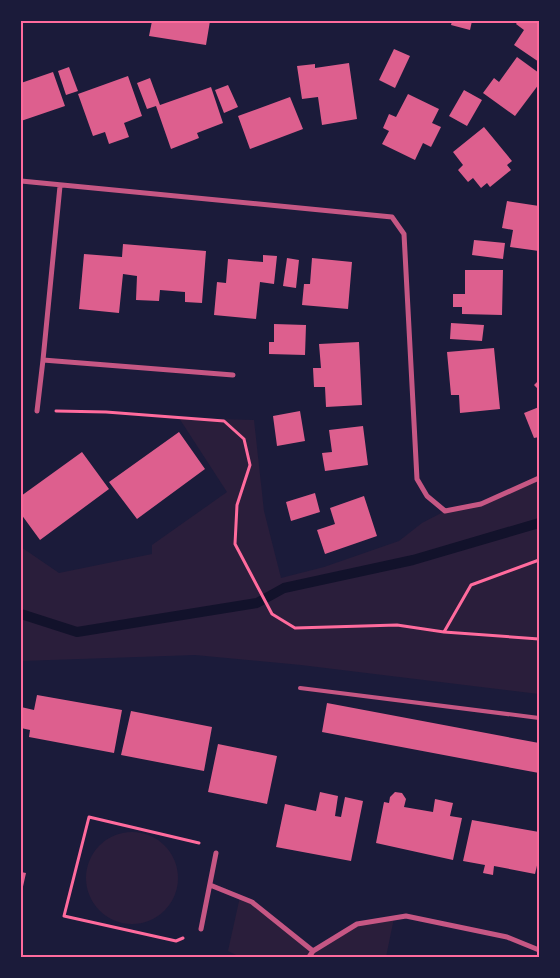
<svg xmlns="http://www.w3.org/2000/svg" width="560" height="978" font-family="Quicksand,sans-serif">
<rect width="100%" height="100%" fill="#1b1b3a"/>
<path fill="#2a1e3b" d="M 179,418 L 254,420 L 264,511 L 281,578 L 324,567 L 399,541 L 422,523 L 445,511 L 481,504 L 539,478 L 539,694 L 301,665 L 195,655 L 21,661 L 21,547 L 59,573 L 152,554 L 152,545 L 227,492 Z
M86 878a46 46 0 1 1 92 0a46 46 0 1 1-92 0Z
M 240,897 L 252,902 L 313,951 L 357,924 L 394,918 L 386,957 L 240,957 L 228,951 Z"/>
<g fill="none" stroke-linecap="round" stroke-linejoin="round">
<path stroke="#12122b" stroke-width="10" d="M 21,614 L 77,632 L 257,603 L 284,588 L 413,560 L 539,523"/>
</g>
<path fill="#dd5f8e" d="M 152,21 L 210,21 L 206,45 L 149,36 Z
M 452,21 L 472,21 L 470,30 L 451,25 Z
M 518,21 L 539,21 L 539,62 L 514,45 L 524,30 L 516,24 Z
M 394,49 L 410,56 L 395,88 L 379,80 Z
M 517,57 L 539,73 L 539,84 L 515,116 L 483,93 L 494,78 L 499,82 Z
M 349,63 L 357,119 L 322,125 L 318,97 L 302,99 L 297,66 L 315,64 L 315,68 Z
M 69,67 L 78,91 L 66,95 L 58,71 Z
M 53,72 L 65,106 L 21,121 L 21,83 Z
M 128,76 L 142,116 L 124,123 L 129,137 L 109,144 L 105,132 L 93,136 L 78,94 Z
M 150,78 L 160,105 L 211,87 L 223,123 L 197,133 L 199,138 L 171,149 L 156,106 L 147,109 L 137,83 Z
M 228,85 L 238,107 L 224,113 L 215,90 Z
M 464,90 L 482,100 L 467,126 L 449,116 Z
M 408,94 L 439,109 L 432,123 L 441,127 L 431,147 L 423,143 L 415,160 L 382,144 L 389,131 L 383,128 L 389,114 L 396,117 Z
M 290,97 L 303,129 L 250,149 L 238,116 Z
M 484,127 L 512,161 L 507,165 L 511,170 L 490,187 L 487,183 L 481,188 L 473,178 L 468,182 L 458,170 L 463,165 L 453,152 Z
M 507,201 L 539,206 L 539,251 L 510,247 L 513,230 L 502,228 Z
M 474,240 L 505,243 L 503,259 L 472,255 Z
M 123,244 L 206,251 L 202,303 L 185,302 L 185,292 L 160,290 L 159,301 L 136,300 L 137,276 L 123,274 L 119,313 L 79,309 L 84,254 L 122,257 Z
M 263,255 L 277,256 L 274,284 L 260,282 L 256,319 L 214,315 L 217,282 L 226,283 L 228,259 L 263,262 Z
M 287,258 L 299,260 L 296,288 L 283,286 Z
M 312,258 L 352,262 L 348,309 L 302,305 L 304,284 L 310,284 Z
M 465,270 L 503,270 L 502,315 L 462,314 L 462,307 L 453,307 L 453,294 L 465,294 Z
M 451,323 L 484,325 L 482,341 L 450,339 Z
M 274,324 L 306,325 L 305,355 L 269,354 L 269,342 L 274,342 Z
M 359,342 L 362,405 L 326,407 L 325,387 L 314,387 L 313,368 L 321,368 L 319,344 Z
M 494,348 L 500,409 L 460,413 L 459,395 L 451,395 L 447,352 Z
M 539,380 L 539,390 L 534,385 Z
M 539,407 L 539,437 L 534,438 L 524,413 Z
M 300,411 L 305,441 L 277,446 L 273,416 Z
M 363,426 L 368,465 L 325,471 L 322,453 L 332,452 L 329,430 Z
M 179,432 L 205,469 L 137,519 L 109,482 Z
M 82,452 L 109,489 L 40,540 L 21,514 L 21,496 Z
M 315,493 L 320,512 L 291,521 L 286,502 Z
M 364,496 L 377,536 L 325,554 L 317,530 L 335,524 L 330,508 Z
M 37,695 L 122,710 L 114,753 L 29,737 L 30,730 L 21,728 L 21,707 L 34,710 Z
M 327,703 L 539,743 L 539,773 L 322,732 Z
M 131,711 L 212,727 L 204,771 L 121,755 Z
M 218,744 L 277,756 L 267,804 L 208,792 Z
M 320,792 L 338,796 L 335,816 L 341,817 L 345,797 L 363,801 L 351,861 L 276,847 L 285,804 L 316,811 Z
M 395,792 L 402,793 L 406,799 L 404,807 L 433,812 L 435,799 L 453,803 L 450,816 L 462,818 L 453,860 L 376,843 L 384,802 L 389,803 L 390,797 Z
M 472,820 L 539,832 L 539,857 L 535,874 L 494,866 L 493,875 L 483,873 L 485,865 L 463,861 Z
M 21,872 L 26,873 L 22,891 L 21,891 Z"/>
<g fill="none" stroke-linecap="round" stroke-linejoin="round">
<path stroke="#ff6b9d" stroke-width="3" d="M 56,411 L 106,412 L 224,421 L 244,439 L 250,465 L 237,505 L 235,544 L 272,614 L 295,628 L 397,625 L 444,632 L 539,639
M 444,632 L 471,585 L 539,560
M 183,938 L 176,941 L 64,916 L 89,817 L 199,843"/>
<path stroke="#c65784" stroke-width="4" d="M 300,688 L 539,718"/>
<path stroke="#c65784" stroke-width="5" d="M 21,181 L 392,217 L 404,234 L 417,479 L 427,496 L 445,511 L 481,504 L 539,478
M 60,186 L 43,360 L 233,375
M 37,411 L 43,360
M 210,885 L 252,902 L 313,951
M 201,929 L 216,853
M 309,957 L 313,951 L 357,924 L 406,916 L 507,937 L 539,950"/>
</g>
<rect width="560" height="978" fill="none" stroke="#1b1b3a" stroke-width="45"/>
<rect x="22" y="22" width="516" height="934" fill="none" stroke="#ff6b9d" stroke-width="2"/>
</svg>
